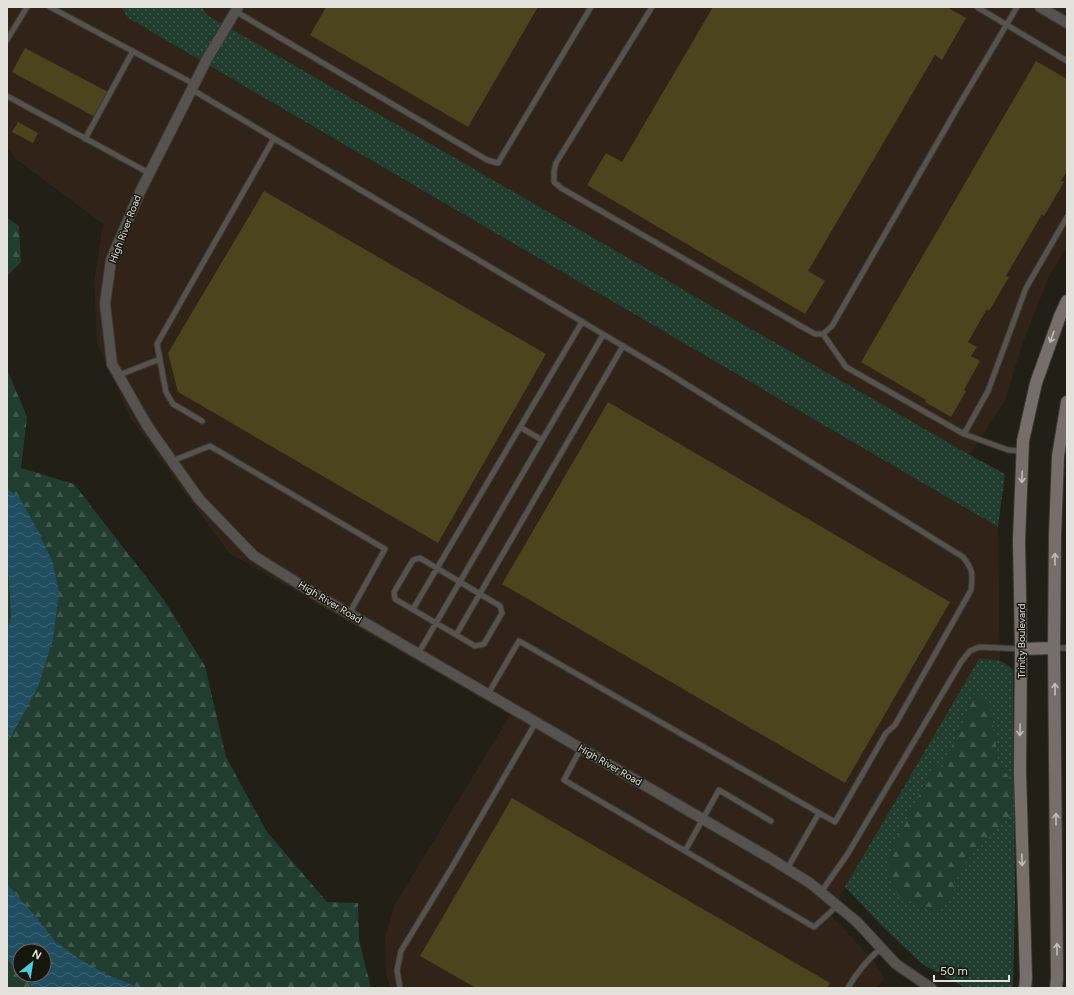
<svg xmlns="http://www.w3.org/2000/svg" width="1074" height="995" font-family="Figtree,sans-serif">
<defs>
<pattern id="grass-dots" width="8" height="8" patternUnits="userSpaceOnUse"><rect width="8" height="8" fill="#213d30"/><path d="M2 2h.1M6 6h.1" fill="none" stroke="#41594d" stroke-width="1.8" stroke-linecap="round"/></pattern>
<pattern id="forest-firs" width="22" height="20" patternUnits="userSpaceOnUse"><rect width="22" height="20" fill="#213d30"/><path d="M5 1l3.5 6h-7zM16 11l3.5 6h-7z" fill="#41594d"/></pattern>
<pattern id="water-waves" width="16" height="10" patternUnits="userSpaceOnUse"><rect width="16" height="10" fill="#204d60"/><path d="M0 5q4-4 8 0t8 0" fill="none" stroke="#406676"/></pattern>
</defs>
<rect width="100%" height="100%" fill="#211f16"/>
<path fill="#312317" d="M 7,7 L 121,7 L 128,18 L 998,527 L 1000,660 L 979,660 L 830,914 L 875,962 L 884,978 L 877,988 L 391,988 L 386,975 L 385,938 L 394,906 L 510,715 L 229,553 L 131,419 L 97,343 L 94,282 L 103,224 L 16,159 L 7,146 Z
M 202,7 L 1067,7 L 1067,246 L 1048,279 L 1022,345 L 1005,401 L 970,455 L 207,15 Z"/>
<path fill="url(#grass-dots)" d="M 121,7 L 202,7 L 207,15 L 970,455 L 1005,474 L 998,527 L 128,18 Z
M 979,659 C 995,660 1002,658 1013,670 L 1015,900 L 1013,988 L 966,988 L 922,964 L 884,928 L 845,887 Z"/>
<path fill="url(#forest-firs)" fill-rule="evenodd" d="M 7,218 L 19,226 L 21,262 L 7,276 Z
M 7,369 L 27,417 L 21,468 L 74,484 L 164,600 L 205,666 L 226,757 L 267,832 L 327,902 L 358,903 L 359,940 L 371,988 L 7,988 ZM 20,951 L 44,951 L 44,975 L 20,975 Z
M 975,693 L 989,701 L 999,765 L 1012,781 L 1012,815 L 985,840 L 954,876 L 954,890 L 943,909 L 937,911 L 927,909 L 899,897 L 889,877 L 888,857 L 935,763 L 941,769 L 944,764 Z"/>
<path fill="url(#water-waves)" d="M 7,489 L 19,497 L 37,529 L 53,563 L 59,593 L 53,639 L 38,687 L 7,744 L 7,630 L 11,618 L 9,578 L 7,571 Z
M 7,884 L 37,918 L 55,941 L 79,959 L 108,975 L 140,988 L 33,988 L 21,975 L 44,975 L 44,951 L 20,951 L 20,974 L 7,959 Z"/>
<path fill="#4b441c" d="M 326,7 L 538,7 L 468,127 L 310,35 Z
M 713,7 L 947,7 L 966,18 L 942,60 L 935,55 L 808,271 L 825,281 L 805,314 L 587,185 L 606,153 L 622,162 Z
M 25,48 L 108,92 L 95,117 L 12,72 Z
M 1036,61 L 1067,79 L 1067,171 L 1061,181 L 1064,182 L 1044,216 L 1042,214 L 1006,276 L 1009,277 L 989,311 L 987,309 L 968,342 L 977,347 L 971,356 L 980,361 L 964,390 L 966,391 L 951,417 L 925,402 L 926,400 L 861,362 Z
M 18,122 L 38,133 L 33,143 L 12,132 Z
M 264,191 L 546,354 L 438,543 L 178,392 L 168,353 Z
M 608,402 L 950,602 L 845,783 L 502,584 Z
M 512,798 L 830,983 L 827,988 L 476,988 L 420,956 Z"/>
<g fill="none" stroke-linecap="round" stroke-linejoin="round">
<defs>
<path id="lane" d="M 50,7 L 194,84
M 652,7 L 556,163 L 554,172 L 554,182 L 561,188 L 799,325 L 815,334 L 823,334 L 832,326 L 959,105 L 1017,7
M 977,7 L 1067,61
M 235,11 L 487,160 L 498,163 L 591,7
M 7,40 L 27,7
M 191,89 L 665,371 L 963,557 C 973,570 973,573 971,590 L 895,725 L 886,733 L 835,822 L 519,641 L 488,694
M 7,96 L 149,173
M 85,139 L 133,51
M 823,334 L 846,367 L 964,434 L 988,391 L 1026,288 L 1067,217
M 119,375 L 160,359
M 202,421 L 173,404 L 166,392 L 157,344 L 274,138
M 520,427 L 542,440
M 964,434 L 1008,450 L 1022,451
M 172,461 L 210,446 L 385,549 L 349,614
M 420,558 L 500,606 L 502,613 L 484,644 L 475,646 L 395,599 L 394,592 L 413,560 Z
M 413,609 L 582,322
M 456,635 L 623,346
M 1054,648 L 1067,648
M 418,654 L 603,335
M 581,748 L 564,780 L 685,851 L 719,790 L 771,821
M 685,851 L 814,927 L 837,906
M 787,869 L 819,813
M 821,892 L 847,855 L 961,662 L 970,651 L 979,647 L 1021,649
M 400,988 L 397,970 L 401,951 L 452,867 L 536,722
M 848,988 C 857,972 867,960 881,948"/>
<path id="street" d="M 238,7 L 207,59 L 140,192 L 111,260 L 105,304 L 112,364 L 148,427 L 199,499 L 254,556 L 317,595 L 768,857 L 810,883 L 857,922 L 896,964 L 931,988
M 1040,7 L 1067,23"/>
<path id="secondary" d="M 1021,649 L 1054,648
M 1025,988 L 1026,978 L 1020,772 L 1021,649 L 1019,540 L 1023,441 L 1036,383 L 1060,316 L 1067,301
M 1056,988 L 1057,978 L 1054,648 L 1055,535 L 1058,456 L 1067,402"/>
</defs>
<use href="#lane" stroke="#3c3a32" stroke-width="7"/>
<use href="#street" stroke="#3c3a32" stroke-width="12"/>
<use href="#secondary" stroke="#3c3a32" stroke-width="14"/>
<use href="#lane" stroke="#56524f" stroke-width="5"/>
<use href="#street" stroke="#56524f" stroke-width="10"/>
<use href="#secondary" stroke="#756e6a" stroke-width="12"/>
</g>
<defs><path id="oneway-shaft" d="M-6 0H5M1.5-3L5.5 0L1.5 3" fill="none" stroke-width="1.6" stroke-linecap="round" stroke-linejoin="round"/></defs>
<g stroke="#c1beb9">
<use href="#oneway-shaft" transform="translate(1052 337) rotate(109)"/>
<use href="#oneway-shaft" transform="translate(1022 477) rotate(92)"/>
<use href="#oneway-shaft" transform="translate(1055 559) rotate(-90)"/>
<use href="#oneway-shaft" transform="translate(1055 689) rotate(-90)"/>
<use href="#oneway-shaft" transform="translate(1020 730) rotate(91)"/>
<use href="#oneway-shaft" transform="translate(1056 819) rotate(-90)"/>
<use href="#oneway-shaft" transform="translate(1022 860) rotate(88)"/>
<use href="#oneway-shaft" transform="translate(1057 949) rotate(-90)"/>
</g>
<g text-anchor="middle" dominant-baseline="central" stroke-width="3" stroke-linejoin="round" paint-order="stroke">
<g font-size="10" fill="#e2e1db" stroke="#17160e">
<text transform="translate(125 229) rotate(-69)">High River Road</text>
<text transform="translate(330 602) rotate(31)">High River Road</text>
<text transform="translate(1021 641) rotate(-90)">Trinity Boulevard</text>
<text transform="translate(610 765) rotate(30)">High River Road</text>
</g>
</g>
<rect width="1074" height="995" fill="none" stroke="#e2e1db" stroke-width="16"/>
<g transform="translate(32 963) rotate(30)"><circle r="19" fill="#17160e" stroke="#686760"/>
<path d="M0-3L7 15L0 10L-7 15Z" fill="#54cade"/>
<text y="-6" font-size="11" font-weight="bold" text-anchor="middle" fill="#e2e1db">N</text>
</g>
<path d="M934 975v6h75v-6" fill="none" stroke="#e2e1db" stroke-width="2"/>
<text x="940" y="975" font-size="12" fill="#e2e1db" stroke="#17160e" stroke-width="3" paint-order="stroke">50 m</text>
</svg>
